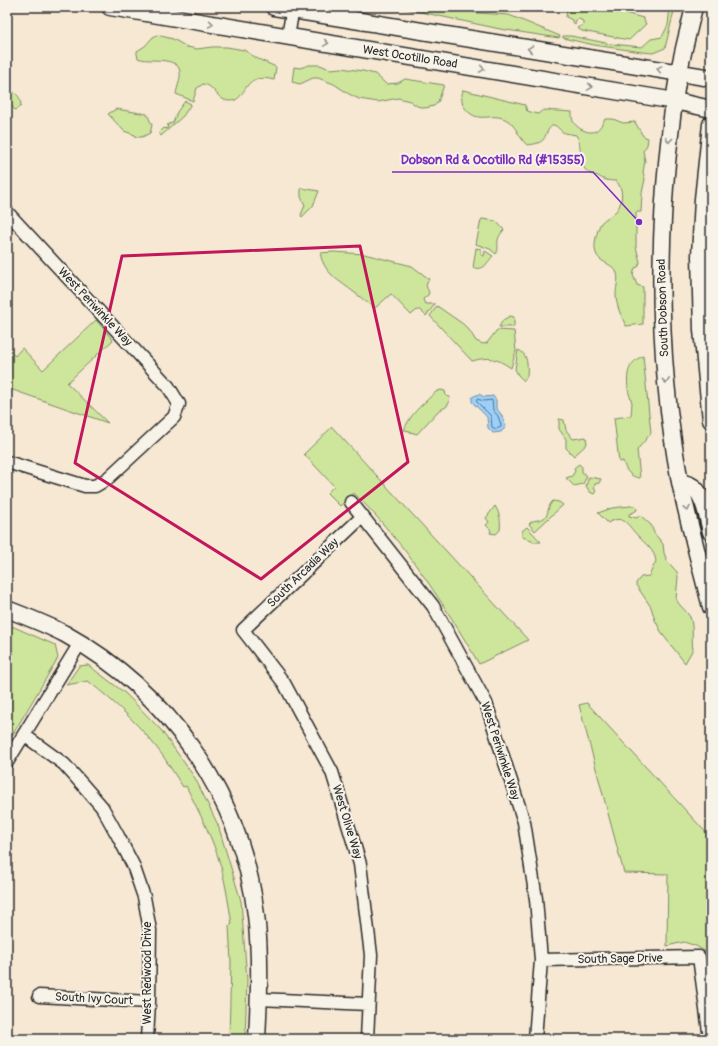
<svg xmlns="http://www.w3.org/2000/svg" width="718" height="1046" font-family="Pangolin,sans-serif">
<rect width="100%" height="100%" fill="#f6e8d3"/>
<filter id="ink" filterUnits="userSpaceOnUse"><feTurbulence type="fractalNoise" baseFrequency=".025" numOctaves="2"/><feDisplacementMap in="SourceGraphic" scale="8" xChannelSelector="R" yChannelSelector="G"/><feConvolveMatrix kernelMatrix="1 2 1 2 8 2 1 2 1" color-interpolation-filters="sRGB"/></filter>
<g filter="url(#ink)">
<path fill="#cee69c" stroke="#7c8864" d="M 397,7 L 457,7 L 478,13 L 509,15 L 560,36 L 559,38 L 500,29 Z
M 567,7 L 603,7 L 643,18 L 646,24 L 629,40 L 582,31 L 577,28 L 583,25 L 583,21 L 579,19 L 576,20 L 575,25 L 572,20 L 566,17 Z
M 670,7 L 675,7 L 665,48 L 653,53 L 642,52 L 594,45 L 563,38 L 563,36 L 571,36 L 611,44 L 642,47 L 651,39 L 662,37 L 668,25 Z
M 157,35 L 173,39 L 187,47 L 197,49 L 212,47 L 227,47 L 244,50 L 258,59 L 276,67 L 274,80 C 241,71 248,100 231,101 C 217,102 215,85 203,84 L 197,88 L 193,101 L 176,94 C 177,87 181,79 180,72 C 178,55 148,63 138,58 L 137,54 L 137,51 L 145,46 L 153,37 Z
M 309,65 L 320,65 L 330,69 L 341,68 L 363,71 L 375,74 L 386,84 L 398,83 L 405,79 L 444,85 L 438,102 L 434,106 L 425,108 L 417,106 L 410,101 L 398,98 L 378,102 L 359,99 L 349,94 L 334,84 L 318,78 L 313,78 L 300,84 L 292,82 L 294,67 L 300,68 Z
M 10,88 C 16,96 20,93 21,106 L 15,110 L 7,101 L 7,89 Z
M 463,90 L 525,105 L 527,111 L 538,114 L 543,110 L 572,112 C 572,115 572,119 573,121 C 575,127 586,133 592,132 C 598,132 602,124 605,119 L 613,119 L 623,123 L 635,122 L 643,136 L 648,138 L 647,145 L 643,151 L 645,161 L 643,172 L 645,179 L 642,193 L 641,212 L 636,212 L 636,247 L 640,262 L 638,267 L 635,268 L 633,275 L 637,285 L 643,287 L 643,324 L 626,326 C 621,315 616,306 616,294 C 616,287 619,280 617,273 C 611,259 590,266 596,237 C 597,233 599,226 601,223 C 605,218 612,216 616,211 C 623,203 624,189 616,181 C 609,181 604,180 598,176 C 595,175 592,175 589,173 C 576,164 584,146 576,135 C 572,134 569,134 565,133 C 560,132 559,126 553,125 C 541,134 551,143 527,145 C 518,137 516,124 505,119 C 490,112 478,125 465,108 C 461,103 461,97 463,90 Z
M 185,101 L 191,104 L 183,116 L 161,136 L 159,133 L 164,128 L 167,129 L 168,124 L 173,123 L 177,112 Z
M 116,109 L 147,114 L 152,125 L 150,133 L 142,137 L 135,137 L 135,135 L 124,131 L 108,114 Z
M 301,188 L 319,191 L 313,206 L 302,217 L 301,215 L 305,205 L 301,197 Z
M 482,219 L 496,221 L 504,230 C 493,241 501,246 496,254 L 490,249 L 476,244 L 481,220 Z
M 476,248 L 481,249 L 481,255 L 484,256 L 485,251 L 493,256 C 485,264 486,270 473,268 Z
M 334,252 L 364,254 L 412,266 L 429,279 C 425,284 426,287 429,292 L 428,295 L 423,299 L 424,302 L 426,304 L 435,304 L 426,316 L 420,310 L 417,310 L 411,315 L 391,294 L 375,308 C 368,304 362,298 355,293 C 340,281 324,274 320,253 Z
M 437,306 L 463,324 L 469,330 L 476,341 L 483,344 L 487,343 L 497,330 L 514,331 L 516,351 L 511,368 C 496,358 490,356 472,361 L 430,316 Z
M 510,316 L 514,317 L 514,327 L 499,327 L 503,320 Z
M 96,320 L 113,340 L 67,383 L 108,423 L 7,388 L 7,348 L 15,356 L 22,348 L 43,370 Z
M 518,350 C 528,353 528,367 527,376 L 524,381 L 518,375 L 515,369 Z
M 643,356 L 651,433 L 637,450 L 640,478 C 630,477 626,471 623,461 L 619,462 L 614,418 L 631,416 C 631,412 632,407 632,403 C 631,398 628,393 628,388 C 626,373 629,362 643,356 Z
M 441,390 L 445,391 L 446,396 L 450,397 L 449,403 L 446,407 L 438,411 L 417,434 L 410,432 L 410,431 L 404,430 C 409,418 416,410 425,402 C 431,397 433,392 441,390 Z
M 559,419 L 564,420 L 566,430 L 573,439 L 586,437 L 587,444 L 574,456 L 566,448 L 566,439 L 559,429 Z
M 332,427 L 528,640 L 479,664 C 443,602 405,543 354,493 L 340,506 L 327,493 L 334,486 L 304,454 Z
M 579,464 L 582,467 L 582,472 L 587,476 L 583,484 L 574,486 L 566,478 L 572,476 L 575,471 L 574,468 Z
M 589,477 L 601,479 L 599,483 L 595,484 L 594,488 L 596,491 L 594,494 L 590,492 L 586,486 Z
M 553,501 L 559,502 L 563,505 L 535,531 L 529,524 C 533,519 539,521 544,518 C 549,515 547,506 553,501 Z
M 495,506 C 500,514 501,521 500,530 L 496,534 L 490,533 L 491,530 L 486,525 L 489,522 L 486,518 Z
M 630,506 L 636,506 L 637,510 L 634,512 L 629,514 L 629,516 L 637,518 L 640,515 L 651,525 L 654,533 L 663,544 L 664,553 L 667,561 L 677,572 L 678,577 L 676,599 C 679,606 686,610 690,617 C 694,627 691,639 693,649 L 685,663 L 663,635 L 655,620 L 651,607 L 636,585 L 636,583 L 641,577 L 649,576 L 656,561 C 654,549 646,545 638,536 C 628,526 624,513 608,523 L 598,513 L 612,508 Z
M 527,527 L 541,542 L 533,542 L 532,540 L 522,537 L 522,531 Z
M 7,624 L 55,645 L 58,658 L 7,744 Z
M 88,665 L 125,693 L 161,730 L 195,778 L 218,825 L 241,901 L 247,980 L 245,1039 L 229,1039 L 231,962 L 229,926 L 232,924 C 228,901 225,877 217,854 C 209,831 197,808 186,786 L 183,787 C 176,777 170,766 163,756 C 142,727 116,703 88,681 L 66,685 L 79,666 Z
M 587,703 L 711,838 L 711,950 L 708,953 L 696,946 L 684,942 L 667,946 L 668,874 L 624,873 L 579,705 Z"/>
<path fill="#9cd0fa" stroke="#6f8ea7" d="M 479,394 L 484,397 L 493,396 L 496,400 L 496,408 L 501,414 L 506,427 L 501,432 L 493,433 L 488,428 L 487,417 L 472,402 L 472,397 Z"/>
<g fill="none" stroke-linecap="round" stroke-linejoin="round">
<path stroke="#586d7e" stroke-width="1" d="M 477,399 L 484,401 L 492,400 L 493,410 L 498,416 L 501,425 L 501,427 L 496,429 L 492,427 L 491,416 L 477,402 Z"/>
<defs>
<path id="street" d="M 288,37 L 293,7
M 7,212 L 168,386 L 179,404 L 174,417 L 107,479 L 95,486 L 85,486 L 7,462
M 351,502 L 433,606 L 486,703 L 524,822 L 536,899 L 541,960 L 535,1039
M 363,516 L 243,630 L 284,683 L 332,772 L 360,864 L 371,955 L 367,1039
M 24,735 L 64,764 L 82,784 L 102,807 L 118,836 L 133,865 L 144,897 L 150,930 L 149,1002 L 147,1039
M 7,762 L 80,643
M 541,960 L 699,957 L 710,1039
M 39,996 L 149,1002
M 259,999 L 368,1004"/>
<path id="secondary" d="M 110,7 L 675,101 L 711,109
M 274,7 L 711,78
M 694,7 C 689,29 683,50 679,72 C 673,102 670,133 667,163 C 657,269 660,377 680,482 C 689,524 700,565 711,607
M 711,124 L 703,199 L 700,256 L 702,330 L 711,420
M 681,483 C 683,483 687,484 690,485 C 704,491 708,519 711,532
M 7,609 C 27,617 46,624 65,634 C 170,692 242,797 256,915 C 261,957 259,998 257,1039"/>
</defs>
<use href="#street" stroke="#2b2b2b" stroke-width="15"/>
<use href="#secondary" stroke="#2b2b2b" stroke-width="19"/>
<use href="#street" stroke="#f7f3e8" stroke-width="12"/>
<use href="#secondary" stroke="#f7f3e8" stroke-width="16"/>
</g>
<defs><path id="oneway-chevron" d="M-2-3.5L2.5 0L-2 3.5" fill="none" stroke-width="1.6" stroke-linecap="round" stroke-linejoin="round"/></defs>
<g stroke="#918f8a">
<use href="#oneway-chevron" transform="translate(211 24) rotate(9)"/>
<use href="#oneway-chevron" transform="translate(326 43) rotate(9)"/>
<use href="#oneway-chevron" transform="translate(530 49) rotate(-171)"/>
<use href="#oneway-chevron" transform="translate(482 69) rotate(9)"/>
<use href="#oneway-chevron" transform="translate(659 69) rotate(-170)"/>
<use href="#oneway-chevron" transform="translate(590 87) rotate(9)"/>
<use href="#oneway-chevron" transform="translate(669 140) rotate(95)"/>
<use href="#oneway-chevron" transform="translate(666 381) rotate(84)"/>
<use href="#oneway-chevron" transform="translate(687 509) rotate(78)"/>
</g>
</g>
<path fill="none" stroke="#c2185b" stroke-width="3" stroke-linejoin="round" d="M 360,246 L 408,462 L 261,579 L 75,463 L 122,256 Z"/>
<g text-anchor="middle" dominant-baseline="central" stroke-width="4" stroke-linejoin="round" paint-order="stroke">
<g font-size="12" fill="#2b2b2b" stroke="#f7f3e8">
<text transform="translate(410 57) rotate(9)">West Ocotillo Road</text>
<text transform="translate(95 307) rotate(47)">West Periwinkle Way</text>
<text transform="translate(663 308) rotate(-92)">South Dobson Road</text>
<text transform="translate(303 573) rotate(-44)">South Arcadia Way</text>
<text transform="translate(500 751) rotate(72)">West Periwinkle Way</text>
<text transform="translate(347 822) rotate(73)">West Olive Way</text>
<text transform="translate(620 959) rotate(-1)">South Sage Drive</text>
<text transform="translate(147 973) rotate(-90)">West Redwood Drive</text>
<text transform="translate(94 999) rotate(3)">South Ivy Court</text>
</g>
</g>
<path fill="none" stroke="#7b2cbf" stroke-width="1.5" d="M639 222L593 172H392"/>
<circle fill="#7b2cbf" stroke="#f7f3e8" stroke-width="1.5" cx="639" cy="222" r="4"/>
<g font-size="13" text-anchor="middle" font-weight="bold" fill="#7b2cbf" stroke="#f7f3e8" stroke-width="4" stroke-linejoin="round" paint-order="stroke">
<text x="493" y="164">Dobson Rd &amp; Ocotillo Rd (#15355)</text>
</g>
<rect width="718" height="1046" fill="none" stroke="#f7f3e8" stroke-width="24"/>
<rect x="12" y="12" width="694" height="1022" fill="none" stroke="#2b2b2b" stroke-width="1.5" filter="url(#ink)"/>
</svg>
